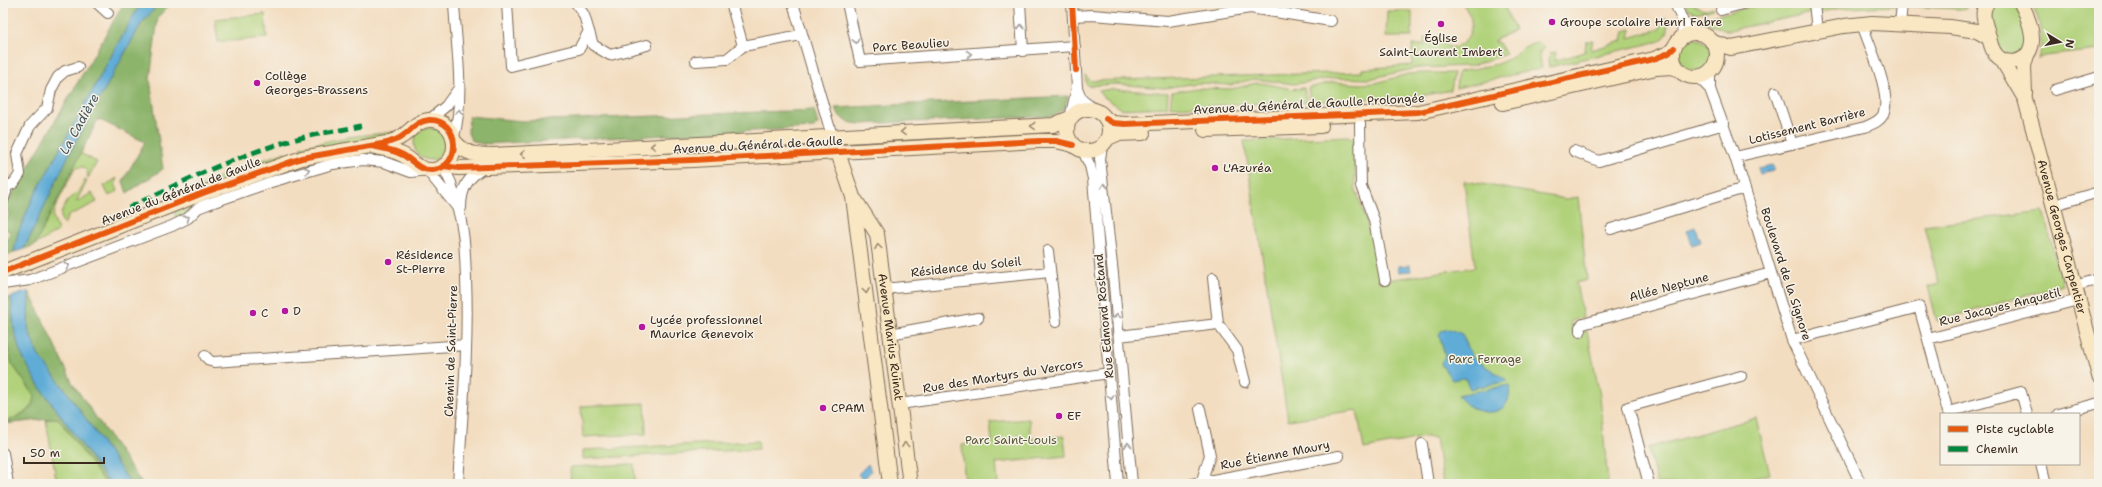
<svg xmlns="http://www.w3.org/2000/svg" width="2102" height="487" font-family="'Shantell Sans',sans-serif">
<rect width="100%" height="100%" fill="#f7f3e8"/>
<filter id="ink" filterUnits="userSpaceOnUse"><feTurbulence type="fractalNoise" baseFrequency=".025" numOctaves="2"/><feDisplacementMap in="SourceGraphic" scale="8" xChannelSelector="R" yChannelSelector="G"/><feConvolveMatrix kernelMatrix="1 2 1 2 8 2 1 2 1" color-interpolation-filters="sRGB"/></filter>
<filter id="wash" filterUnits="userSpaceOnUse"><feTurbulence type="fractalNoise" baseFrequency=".012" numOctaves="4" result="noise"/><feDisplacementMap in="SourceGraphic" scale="16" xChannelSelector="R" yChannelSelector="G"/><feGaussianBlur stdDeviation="0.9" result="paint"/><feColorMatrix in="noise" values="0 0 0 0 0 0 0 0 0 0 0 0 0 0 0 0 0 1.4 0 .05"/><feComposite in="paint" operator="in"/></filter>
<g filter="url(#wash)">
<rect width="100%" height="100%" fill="#f3ddc0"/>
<path fill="#b1d27a" stroke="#767e4c" d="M 1461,3 L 1503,3 L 1515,30 L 1495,40 L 1495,42 L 1499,43 L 1506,54 L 1485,62 L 1468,66 L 1417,68 L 1369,79 L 1336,78 L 1294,84 L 1254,79 L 1230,85 L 1198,83 L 1164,88 L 1115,84 L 1088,86 L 1086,83 L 1085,75 L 1091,81 L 1362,72 L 1362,69 L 1412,65 L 1412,45 L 1424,45 L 1424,38 L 1438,38 L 1438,41 C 1441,43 1447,46 1449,47 C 1464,50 1473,32 1471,20 C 1471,16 1466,9 1463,4 Z
M 1685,3 L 1691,3 L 1703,10 L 1713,7 L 1714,9 L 1695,14 L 1692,10 L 1688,10 Z
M 1757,3 L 1809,3 L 1811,13 L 1730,30 L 1724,30 L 1700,19 L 1755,6 Z
M 1817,3 L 1895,3 L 1895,6 L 1843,8 L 1819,12 Z
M 1905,3 L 1973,3 L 1967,8 L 1958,9 L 1905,6 Z
M 1991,3 L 2016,3 L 2029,37 L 2022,54 L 2004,57 L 1986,22 Z
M 2032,3 L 2099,3 L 2099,50 L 2044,56 L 2038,59 C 2044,36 2041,25 2032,3 Z
M 1387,11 L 1412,11 L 1412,37 L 1386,37 Z
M 265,14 L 267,38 L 218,42 L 215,19 Z
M 1667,18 C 1669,29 1669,35 1660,41 L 1549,67 L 1548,60 L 1551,53 L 1556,52 L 1554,61 L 1585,52 L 1586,42 L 1593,40 L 1591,50 L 1622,41 L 1624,31 L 1631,29 L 1629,38 L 1660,29 L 1662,19 Z
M1679 55a16 16 0 1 1 32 0a16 16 0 1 1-32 0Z
M 1538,42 L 1545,48 L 1539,53 L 1542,68 L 1456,88 L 1458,72 L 1497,64 L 1511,58 L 1524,47 Z
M 1422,73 L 1454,73 L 1451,90 L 1415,97 L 1310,102 L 1308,88 L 1333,82 L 1360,84 L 1376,83 L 1408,74 Z
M 1256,83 C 1273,83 1287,91 1304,88 L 1307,102 L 1170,107 L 1172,92 L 1198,88 L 1232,89 Z
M 1110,89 L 1168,93 L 1167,107 L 1122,109 L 1101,95 L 1099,91 Z
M414 144a16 16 0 1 1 32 0a16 16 0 1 1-32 0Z
M 394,132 L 394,136 L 331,145 L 302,153 L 300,147 L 348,137 Z
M 1348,136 L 1355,141 L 1355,188 L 1371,235 L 1380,281 L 1475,267 L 1464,181 L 1566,199 L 1578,197 L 1587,280 L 1576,283 L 1583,317 L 1571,321 L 1574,333 L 1587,331 L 1600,396 L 1608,484 L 1443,484 L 1436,438 L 1425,437 L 1364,449 L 1357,410 L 1288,420 L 1244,141 Z
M 285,152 L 287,157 L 171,200 L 169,198 L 228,173 Z
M 80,153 L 97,162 L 88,178 L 87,171 L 83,167 L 75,168 L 55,208 L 53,217 L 58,231 L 35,245 Z
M 386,153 L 401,159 L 408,169 L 392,161 L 310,166 L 309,164 L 352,154 Z
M 299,166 L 300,169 L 191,211 L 177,219 L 174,212 L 199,201 Z
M 117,178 L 115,183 L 118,191 L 109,196 L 104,186 Z
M 85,180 L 87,181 L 76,202 L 92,193 L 97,202 L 68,216 L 64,225 L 61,219 L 61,213 L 68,200 L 78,192 Z
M 2043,211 L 2063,285 L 1937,321 L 1928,287 L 1939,284 L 1924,226 Z
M 3,329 L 12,364 L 35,396 L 30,409 L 4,424 Z
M 645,403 L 646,434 L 583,437 L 581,406 Z
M 58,418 L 106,484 L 44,484 L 56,478 L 46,420 Z
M 1756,418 L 1770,474 L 1731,484 L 1657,484 L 1648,448 Z
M 1029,419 L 1031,439 L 1064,436 L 1066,456 L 996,463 L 998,484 L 965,484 L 962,445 L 992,442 L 990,422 Z
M 758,441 L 759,449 L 583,459 L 583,450 Z
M 634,464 L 635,484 L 571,484 L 570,467 Z"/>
<path fill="#8cb46a" stroke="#646f44" d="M 124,3 L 143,3 L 135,13 L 32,200 L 18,233 L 14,252 L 7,255 L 3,254 L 10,231 L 3,229 L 9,214 L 5,207 Z
M 159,3 L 172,3 L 158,17 L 150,79 L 163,169 L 127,193 L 123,181 L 145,142 L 98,119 L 35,245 L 24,249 L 72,148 L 141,24 Z
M 1068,96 L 1065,108 L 1053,116 L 860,124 C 848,123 840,120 835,108 Z
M 814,110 L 818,124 L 814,128 L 482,144 L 471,140 L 468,133 L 469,116 L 523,121 Z
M 29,291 L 73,384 L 142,484 L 131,484 L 70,396 L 38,355 L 28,329 Z
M 11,297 L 14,329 L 37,383 L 110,484 L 106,484 L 58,418 L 4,424 L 30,409 L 35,396 L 12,364 L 3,329 L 3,299 Z"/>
<path fill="#5eacd7" stroke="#4c6b7a" d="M 143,3 L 159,3 L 141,24 L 72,148 L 24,249 L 14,252 L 18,233 L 32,200 L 135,13 Z
M 1772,165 L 1774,168 L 1773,171 L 1760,174 L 1758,168 Z
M 1695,227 L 1698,238 L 1700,238 L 1701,242 L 1692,245 L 1687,230 Z
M 1410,265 L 1411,271 L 1399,272 L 1397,270 L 1398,266 Z
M 29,291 L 28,329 L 38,355 L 70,396 L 131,484 L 110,484 L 37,383 L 20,352 L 14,329 L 11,297 Z
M 1449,329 L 1462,334 L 1473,358 L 1508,381 L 1470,389 L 1465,378 L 1452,380 L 1441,364 L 1445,356 L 1439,335 L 1441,331 Z
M 1509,385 C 1515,420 1473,419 1458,395 Z
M 868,464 L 871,471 L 863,480 L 858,474 Z"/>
</g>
<g filter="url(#ink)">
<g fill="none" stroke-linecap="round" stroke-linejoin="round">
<defs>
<path id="street" d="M 97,3 L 108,13
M 507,3 L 511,66 L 579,49 L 589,31
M 576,3 L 584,15 L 593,45 L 610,55 L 647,45
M 731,3 L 743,46 L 801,35
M 793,3 L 832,136
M 847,3 L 860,61 L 1075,46
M 1020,3 L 1023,51
M 1675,3 L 1683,22 L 1695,33
M 1814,3 L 1817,31
M 1721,10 L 1745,3
M 1073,16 L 1092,15 L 1168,21 L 1250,8 L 1331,21
M 1900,25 L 1902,3
M 1682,38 L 1683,22
M 696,61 L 727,59 L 743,46
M 1710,71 L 1710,89 L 1735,157 L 1792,340 L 1861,484
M 1698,77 L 1710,89
M 1077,88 L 1082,100 L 1095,110
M 2055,90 L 2099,77
M 1775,92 L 1792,144
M 1070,118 L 1077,88 L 1072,3
M 429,120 L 446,106 L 459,88
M 1360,124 L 1361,186 L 1374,220 L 1385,280
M 454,136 C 465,96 456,45 454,3
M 1102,146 L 1100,159 L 1113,274 L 1132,484
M 1083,151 L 1090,166 L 1093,179 L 1118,484
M 1574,151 L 1599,161 L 1724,124
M 1735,157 L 1865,127 C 1872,124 1879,122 1883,115 C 1893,94 1869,46 1862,24
M 3,178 L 6,192 L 3,201
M 6,187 L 14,183 L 20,174 L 17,154 L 30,126 L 47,108 L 51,90 L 58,77 L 65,71 L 78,67
M 2054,205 L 2099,192
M 457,207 C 465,230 465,255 466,279 C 469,347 462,416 458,484
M 461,208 C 461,188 468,177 484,168
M 1611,229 L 1745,188
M 1048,251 L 1056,322
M 3,284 L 30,280 L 172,226 L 188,218 L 198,208 L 208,204 L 271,182 L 333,164 L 363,160 L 384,162 L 411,172 L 427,170 L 457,207 L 451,183 L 443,166
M 2075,286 L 2099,279
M 884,289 L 1050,272
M 1218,324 L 1237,350 L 1245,382
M 1580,332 L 1580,327 L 1583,324 L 1771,273
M 890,334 L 978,318
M 1119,336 L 1218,324 L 1213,278
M 1928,339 L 2078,300
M 1792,340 L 1919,307 L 1948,412 L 2021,392 L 2027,414
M 205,356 L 210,361 L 214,362 L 466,345
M 900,404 L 1109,373
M 1200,409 L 1210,455 L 1201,483
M 2058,414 L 2099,403
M 1422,444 L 1428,484
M 3,453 L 8,484
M 2041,464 L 2046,484
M 1192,484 L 1339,456
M 1649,484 L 1628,407 L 1741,376"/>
<g id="secondary">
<path d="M 1987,3 C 1981,12 1984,20 1987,30 C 1989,36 1990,44 1993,50 C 2001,67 2026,65 2031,47 C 2035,35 2027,14 2021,3"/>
<circle cx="1695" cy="55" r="22"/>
<path d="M 1712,42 L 1731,48 L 1844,26 L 1872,23 L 1950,27 L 1977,31 L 1989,38"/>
<path id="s1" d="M 2002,60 L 2025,99 L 2099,376"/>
<path d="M 2025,94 L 2024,66 L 2027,55"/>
<path d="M 1503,103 L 1656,68 L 1672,67 L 1678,69"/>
<circle cx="1088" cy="130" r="21"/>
<path d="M 1106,119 L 1113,123 L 1125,124 L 1418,112 L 1654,59 L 1669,53 L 1674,48"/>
<path d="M 1205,130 L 1321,126"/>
<path d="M 1108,138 L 1117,134 L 1143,133"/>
<path d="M 455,142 C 466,155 478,155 493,155 L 1053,125 L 1070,118"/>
<path d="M 835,144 L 853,197 L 890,484"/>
<path d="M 443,166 L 459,168 L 693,160 L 1039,141 L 1056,141 L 1073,145"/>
<path id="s2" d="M 856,201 L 877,234 L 910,484"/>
<path d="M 3,272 L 203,193 L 302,158 L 387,143 C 392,141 397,140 401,137 C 411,131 416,121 429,120 C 460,118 463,167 433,170 C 419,171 414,161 403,155 C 394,150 382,148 371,146"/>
</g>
</defs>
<use href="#street" stroke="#7b6957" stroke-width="12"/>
<use href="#secondary" stroke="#7b6957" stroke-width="16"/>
<use href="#street" stroke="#fff" stroke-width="10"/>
<use href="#secondary" stroke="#f9e7c3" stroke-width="14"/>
<path stroke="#00873e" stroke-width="5" stroke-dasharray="10 5" stroke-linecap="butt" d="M 129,208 C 180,182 234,157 289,141 C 313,134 337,131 361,126"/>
<defs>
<path id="cycleway" d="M 1072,3 L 1076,70
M 1106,119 L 1113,123 L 1125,124 L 1418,112 L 1654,59 L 1669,53 L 1674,48
M 443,166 L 459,168 L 693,160 L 1039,141 L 1056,141 L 1073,145
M 3,272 L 203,193 L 302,158 L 387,143 C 392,141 397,140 401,137 C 411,131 416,121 429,120 C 460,118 463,167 433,170 C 419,171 414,161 403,155 C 394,150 382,148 371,146"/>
</defs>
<use href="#cycleway" stroke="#f7f3e8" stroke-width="8"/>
<use href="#cycleway" stroke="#e8590c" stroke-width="6"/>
</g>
<defs><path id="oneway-chevron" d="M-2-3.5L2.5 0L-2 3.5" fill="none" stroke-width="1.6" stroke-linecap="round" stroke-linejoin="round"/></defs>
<g stroke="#a79f9a">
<use href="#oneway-chevron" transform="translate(1021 27) rotate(-93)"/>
<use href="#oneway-chevron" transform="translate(856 41) rotate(77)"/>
<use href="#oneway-chevron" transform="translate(969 54) rotate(-4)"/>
<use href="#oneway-chevron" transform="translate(459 112) rotate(-83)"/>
<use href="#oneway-chevron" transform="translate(307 170) rotate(-16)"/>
<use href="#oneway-chevron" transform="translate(1104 186) rotate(-96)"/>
<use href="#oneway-chevron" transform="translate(187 218) rotate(-37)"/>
<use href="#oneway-chevron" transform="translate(67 266) rotate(-21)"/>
<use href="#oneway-chevron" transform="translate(1117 316) rotate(-95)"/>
<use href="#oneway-chevron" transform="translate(1111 397) rotate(85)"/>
<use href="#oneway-chevron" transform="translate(1128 445) rotate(-95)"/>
</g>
<g stroke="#9a8870">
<use href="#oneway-chevron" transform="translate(1033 126) rotate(177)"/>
<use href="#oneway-chevron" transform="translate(903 132) rotate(177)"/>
<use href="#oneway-chevron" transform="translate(653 146) rotate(177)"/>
<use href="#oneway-chevron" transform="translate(523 154) rotate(177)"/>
<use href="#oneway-chevron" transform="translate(878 247) rotate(-98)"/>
<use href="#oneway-chevron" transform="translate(866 291) rotate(83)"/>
<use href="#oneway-chevron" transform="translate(905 445) rotate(-97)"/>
</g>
</g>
<g fill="#b5179e" stroke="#f7f3e8" stroke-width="1.5">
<circle cx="1552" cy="22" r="4"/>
<circle cx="1441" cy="24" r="4"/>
<circle cx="257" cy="83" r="4"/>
<circle cx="1215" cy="168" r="4"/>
<circle cx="388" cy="262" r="4"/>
<circle cx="285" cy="311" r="4"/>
<circle cx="253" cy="313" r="4"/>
<circle cx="642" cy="327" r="4"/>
<circle cx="823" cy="408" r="4"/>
<circle cx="1059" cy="416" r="4"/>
</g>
<g text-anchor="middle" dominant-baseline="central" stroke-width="3" stroke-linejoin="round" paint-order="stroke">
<g font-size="12" fill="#3b2a1e" stroke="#f7f3e8" text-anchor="start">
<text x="1560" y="22">Groupe scolaire Henri Fabre</text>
<text x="1441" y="38" text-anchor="middle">Église<tspan x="1441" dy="14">Saint-Laurent Imbert</tspan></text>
<text x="265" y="76">Collège<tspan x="265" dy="14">Georges-Brassens</tspan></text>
<text x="1223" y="168">L'Azuréa</text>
<text x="396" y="255">Résidence<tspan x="396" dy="14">St-Pierre</tspan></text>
<text x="293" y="311">D</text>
<text x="261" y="313">C</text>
<text x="650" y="320">Lycée professionnel<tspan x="650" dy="14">Maurice Genevoix</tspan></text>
<text x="831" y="408">CPAM</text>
<text x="1067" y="416">EF</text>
</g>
<g font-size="12" fill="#3b2a1e" stroke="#f7f3e8">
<text transform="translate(911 45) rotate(-4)">Parc Beaulieu</text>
<text transform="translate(1309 104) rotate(-3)">Avenue du Général de Gaulle Prolongée</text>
<text transform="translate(1807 126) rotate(-14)">Lotissement Barrière</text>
<text transform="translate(758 145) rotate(-3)">Avenue du Général de Gaulle</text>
<text transform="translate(181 191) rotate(-21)">Avenue du Général de Gaulle</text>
<text stroke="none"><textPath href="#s1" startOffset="188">Avenue Georges Carpentier</textPath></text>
<text transform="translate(966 267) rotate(-6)">Résidence du Soleil</text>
<text transform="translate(1786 274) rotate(72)">Boulevard de la Signore</text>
<text transform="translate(1669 287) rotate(-15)">Allée Neptune</text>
<text transform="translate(2000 307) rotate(-14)">Rue Jacques Anquetil</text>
<text transform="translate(1104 316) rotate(-95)">Rue Edmond Rostand</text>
<text stroke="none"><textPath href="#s2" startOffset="143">Avenue Marius Ruinat</textPath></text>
<text transform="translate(451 351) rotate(-88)">Chemin de Saint-Pierre</text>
<text transform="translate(1003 376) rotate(-9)">Rue des Martyrs du Vercors</text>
<text transform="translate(1275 455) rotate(-11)">Rue Étienne Maury</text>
</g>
<g font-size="12" fill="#585435" stroke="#f7f3e8">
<text x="1485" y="359">Parc Ferrage</text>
<text x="1011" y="440">Parc Saint-Louis</text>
</g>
<g font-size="13" font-style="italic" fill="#47585f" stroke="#f7f3e8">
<text transform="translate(79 124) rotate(-61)">La Cadière</text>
</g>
</g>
<rect width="2102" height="487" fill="none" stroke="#f7f3e8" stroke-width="16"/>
<rect x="1940" y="413" width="140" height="52" fill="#f7f3e8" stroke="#aca397"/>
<rect x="1948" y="426" width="20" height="6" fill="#e8590c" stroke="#aca397"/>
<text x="1976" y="433" font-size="12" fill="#3b2a1e">Piste cyclable</text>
<rect x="1948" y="446" width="20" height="6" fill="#00873e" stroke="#aca397"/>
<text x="1976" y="453" font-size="12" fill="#3b2a1e">Chemin</text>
<g transform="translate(2060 42) rotate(100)" stroke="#f7f3e8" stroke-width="3" paint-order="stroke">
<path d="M0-3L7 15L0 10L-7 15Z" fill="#3b2a1e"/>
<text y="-6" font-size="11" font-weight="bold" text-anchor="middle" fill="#3b2a1e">N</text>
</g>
<path d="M24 457v6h80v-6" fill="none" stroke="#3b2a1e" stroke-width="2"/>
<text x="30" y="457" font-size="12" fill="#3b2a1e" stroke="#f7f3e8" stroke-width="3" paint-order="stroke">50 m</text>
</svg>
